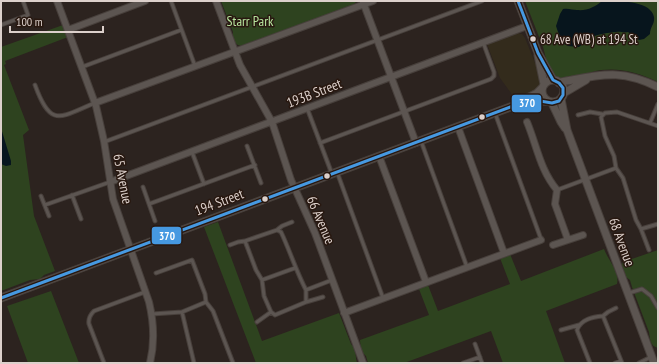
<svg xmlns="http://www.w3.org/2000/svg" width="659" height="364" font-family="'PT Sans Narrow',sans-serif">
<rect width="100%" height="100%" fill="#2c231f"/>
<path fill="#332b1c" d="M 517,33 L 522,34 L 525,38 L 535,63 L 537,64 L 541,83 L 539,87 L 531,94 L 513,101 L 511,93 L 500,78 L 487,44 Z"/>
<path fill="#2e431f" d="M 221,1 L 357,1 L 353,5 L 241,46 L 238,45 L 234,42 L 233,38 L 233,32 Z
M 525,1 L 658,1 L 658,82 C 637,72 615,66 592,72 C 582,74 563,85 554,75 C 547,68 546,57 543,47 C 537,32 531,16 525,1 Z
M 63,25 L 68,37 L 5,61 L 6,64 L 4,65 L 29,130 L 23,135 L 34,216 L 55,271 L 44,275 L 40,279 L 30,280 L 1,291 L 1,47 Z
M 218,222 L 262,341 L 339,313 L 351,344 C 357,350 355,356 357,363 L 256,363 L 204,227 Z
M 604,249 C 608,260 620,272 617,284 L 546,311 L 565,363 L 503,363 L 491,331 L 404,363 L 368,363 L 366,356 L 361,351 L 360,340 L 429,315 L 419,289 L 428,285 L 438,311 L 510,284 L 500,258 L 510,254 L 521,281 Z
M 658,250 L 658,348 C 650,346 650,339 649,332 L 632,287 L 630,280 L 626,277 L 622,265 L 623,262 Z
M 51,291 L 79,363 L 28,363 L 7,306 Z"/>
<path fill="#07151d" d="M 602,1 C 617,1 651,0 654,17 C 655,24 650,27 650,34 L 644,39 L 639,40 L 628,32 C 623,33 620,31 616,32 C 598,34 592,35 579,47 L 568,46 L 564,44 L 558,32 L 556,26 L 560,14 L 563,9 C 569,8 572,10 577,10 C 587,11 595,7 602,1 Z
M 1,128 L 11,161 L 11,165 L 6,166 L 1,164 Z"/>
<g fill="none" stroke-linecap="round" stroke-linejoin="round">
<defs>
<path id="service" d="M 171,1 L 195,66
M 1,25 L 28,15 L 23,1
M 82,67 L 181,30
M 35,85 C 51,129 60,117 95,103
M 307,108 L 332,174
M 495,113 L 541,239
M 578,115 L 590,112 L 602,114
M 650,123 L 658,104
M 658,126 L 617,112 L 605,113 L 601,117 L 605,136 L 614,156 L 616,168 L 623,178 L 636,220 L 641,229 L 658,224
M 421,141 L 467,267
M 104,142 L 482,1
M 320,143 L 491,79 L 494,76 L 494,72 L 483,42
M 247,146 L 261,183
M 192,152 L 204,184
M 337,172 L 383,298
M 143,187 L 155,221
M 557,190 L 616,168
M 72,195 L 81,219
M 41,196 L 49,216
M 149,204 L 255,165
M 45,205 L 110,182
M 641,229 L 649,250
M 277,230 L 282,226 L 292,222
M 230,245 L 238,242 L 245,241
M 262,280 L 295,268
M 306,290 C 296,271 290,251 281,232 L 277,230 L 245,241 L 256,270 L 262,280 L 264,296 L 271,312 L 275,315 L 306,302 L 306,290 L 332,280
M 629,293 L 642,289 L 651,296 L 658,308
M 206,302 L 213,311 L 233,363
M 306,302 L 323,297
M 182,312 L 194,363
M 152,314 L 182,312 L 206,302 L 205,294 L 192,260 L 156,273
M 603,316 L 608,312 L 616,308
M 257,322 L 271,312
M 561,330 L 579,325
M 475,344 L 482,363
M 104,363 L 89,324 C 88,319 90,315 94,311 L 145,292
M 463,363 L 480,357
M 590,363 L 577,330 C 581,319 593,317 603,316 L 622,363
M 615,363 L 621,361
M 639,363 L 651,357"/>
<path id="minor" d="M 57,1 L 96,106 L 104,141 L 113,199 L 149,302 C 154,323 155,342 150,363
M 216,1 L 240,65 L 272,122 L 291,180 L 315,233 L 363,363
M 363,2 L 416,143
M 68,30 L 145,1
M 95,103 L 373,1
M 527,122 C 537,146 540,170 557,190 L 555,204 L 568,240
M 458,127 L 504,253
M 379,156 L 426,282
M 110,182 L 527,26
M 553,245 L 583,235
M 344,313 L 541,240"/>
<path id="tertiary" d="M 518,1 L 538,53 L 553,80
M 538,55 L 544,84
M542 91a11 11 0 1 1 22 0a11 11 0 1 1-22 0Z
M 559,83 C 563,81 568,81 572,80 C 607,73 625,71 658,87
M 564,93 L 586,80
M 561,99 L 567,130 L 654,363
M 520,102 L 537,93 L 542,88
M 552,103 L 561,122 L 565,128
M 1,298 L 513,106 L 532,102 L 547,101"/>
</defs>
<use href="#service" stroke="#48403c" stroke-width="5"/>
<use href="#minor" stroke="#48403c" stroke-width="8"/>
<use href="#tertiary" stroke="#48403c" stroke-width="9"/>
<use href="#service" stroke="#5c5551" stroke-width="3"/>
<use href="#minor" stroke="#5c5551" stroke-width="6"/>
<use href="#tertiary" stroke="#5c5551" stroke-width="7"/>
<defs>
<path id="bus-1" d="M 1,298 L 513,106 L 540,101 L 552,103 L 559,101 L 563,95 L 563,88 L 559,83 L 553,80 L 538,53 L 518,1"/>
</defs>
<use href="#bus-1" stroke="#281810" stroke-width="6"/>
<use href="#bus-1" stroke="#4699e1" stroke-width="3"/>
</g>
<g fill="#dcd0cb" stroke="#281810" stroke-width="1.5">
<circle cx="533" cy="39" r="3.5"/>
<circle cx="482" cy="117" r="3.5"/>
<circle cx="327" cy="176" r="3.5"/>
<circle cx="265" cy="199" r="3.5"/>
</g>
<g text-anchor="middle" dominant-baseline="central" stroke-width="3" stroke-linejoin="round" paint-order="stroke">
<g font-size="13" fill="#dcd0cb" stroke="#281810" text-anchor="start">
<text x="540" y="39">68 Ave (WB) at 194 St</text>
</g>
<g font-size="14" fill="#b7e69e" stroke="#281810">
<text x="250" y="21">Starr Park</text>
</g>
<g font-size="14" fill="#dcd0cb" stroke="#281810">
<text transform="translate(314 93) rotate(-21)">193B Street</text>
<text transform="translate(123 179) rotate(79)">65 Avenue</text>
<text transform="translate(219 202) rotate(-21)">194 Street</text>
<text transform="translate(321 220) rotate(67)">66 Avenue</text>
<text transform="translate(622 242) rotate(70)">68 Avenue</text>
</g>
</g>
<g stroke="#281810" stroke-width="1.5">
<rect x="511" y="94" width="31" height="19" rx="4" fill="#4699e1"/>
<rect x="151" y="226" width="31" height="19" rx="4" fill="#4699e1"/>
</g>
<g font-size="11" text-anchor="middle" font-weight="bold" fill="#fff">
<text x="527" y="107">370</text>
<text x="167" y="240">370</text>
</g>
<rect width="659" height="364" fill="none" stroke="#dcd0cb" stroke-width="4"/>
<path d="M10 26v6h93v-6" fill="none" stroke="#dcd0cb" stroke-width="2"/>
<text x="16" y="26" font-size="12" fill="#dcd0cb" stroke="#281810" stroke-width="3" paint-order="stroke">100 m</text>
</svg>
